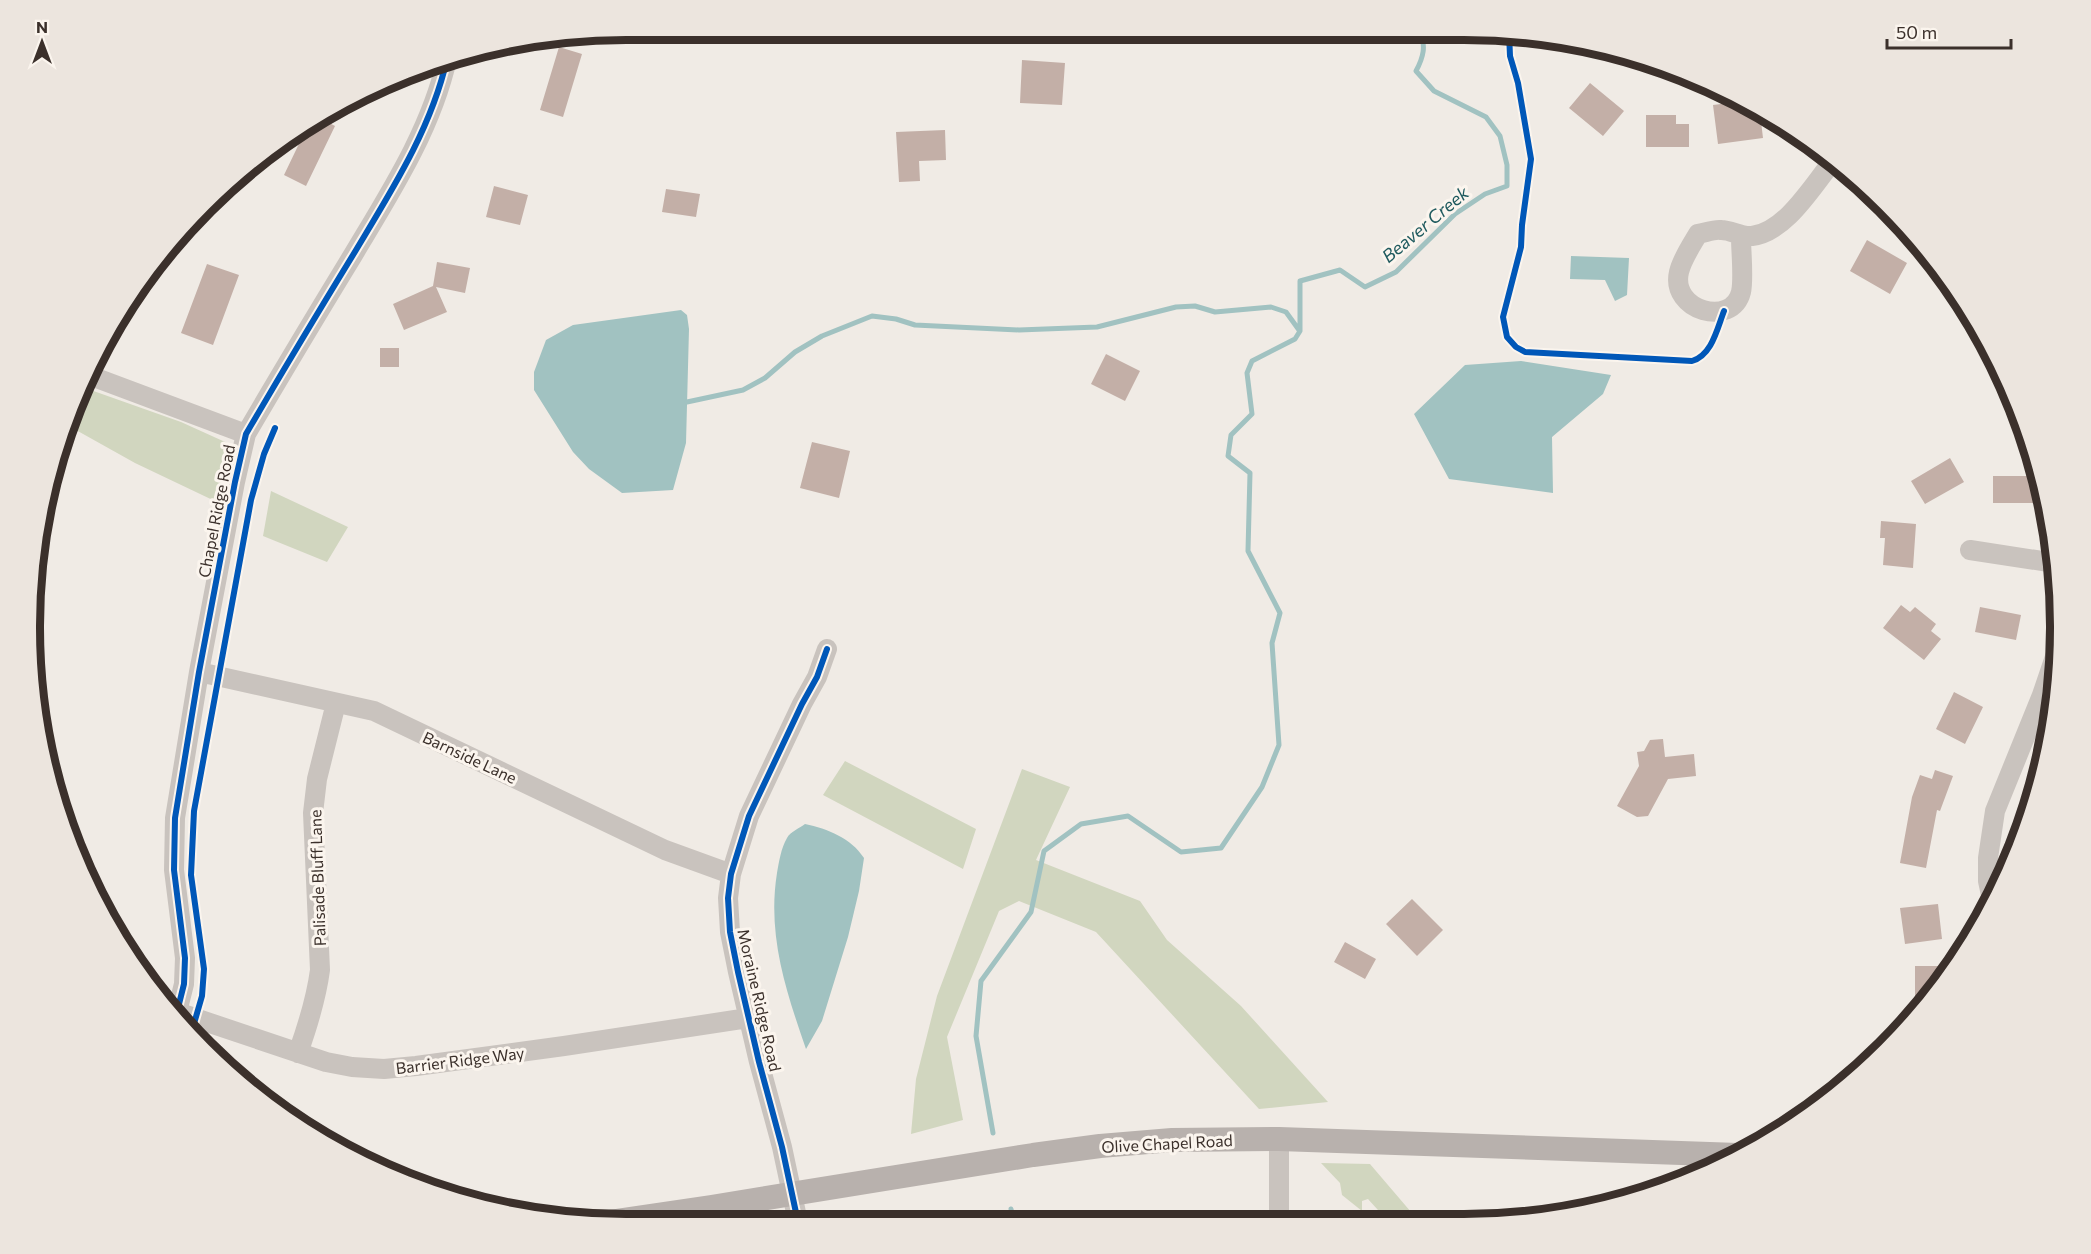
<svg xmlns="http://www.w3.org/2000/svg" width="2091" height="1254" font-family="Commissioner,sans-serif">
<rect width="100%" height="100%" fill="#f0ebe5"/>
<path fill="#d1d6bf" d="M 85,388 L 181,422 L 234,446 L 219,503 L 135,463 L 67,425 Z
M 271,491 L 348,527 L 327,562 L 263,536 Z
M 845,761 L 976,829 L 963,869 L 823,795 Z
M 1022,769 L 1070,787 L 1036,860 L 1140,901 L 1167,940 L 1241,1006 L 1328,1102 L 1259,1109 L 1096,932 L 1019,901 L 999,911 L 947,1037 L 963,1120 L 911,1134 L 916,1079 L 937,996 Z
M 1321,1163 L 1370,1164 L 1417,1219 L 1387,1220 L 1368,1199 L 1362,1201 L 1362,1211 L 1342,1195 L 1340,1183 Z"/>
<path fill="#a1c2c1" d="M 1571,256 L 1629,258 L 1627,295 L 1615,301 L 1605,280 L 1570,279 Z
M 681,310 L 687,315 L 689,329 L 686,443 L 673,490 L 622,493 L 589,469 L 573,452 L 534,390 L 534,372 L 546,340 L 573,325 Z
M 1521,361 L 1611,375 L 1603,394 L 1552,437 L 1553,493 L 1449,479 L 1414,414 L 1465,365 Z
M 805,824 C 828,829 851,838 864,858 L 859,891 L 848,937 L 822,1021 L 806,1049 C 786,991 767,935 777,873 C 779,862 781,848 787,838 C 790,832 800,828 805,824 Z"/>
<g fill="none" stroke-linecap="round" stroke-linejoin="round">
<path stroke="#a1c2c1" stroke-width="5" d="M 687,402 L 743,390 L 765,378 L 795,352 L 822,336 L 872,316 L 896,319 L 915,325 L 1019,330 L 1097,327 L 1176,307 L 1195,306 L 1215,312 L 1271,307 L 1286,312 L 1299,330
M 993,1133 L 976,1036 L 981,981 L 1031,912 L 1044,851 L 1081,824 L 1128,816 L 1181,852 L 1221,848 L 1262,787 L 1279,745 L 1272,643 L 1280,613 L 1248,551 L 1250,473 L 1228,456 L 1231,435 L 1252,414 L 1247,373 L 1252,361 L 1295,339 L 1300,331 L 1300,281 L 1340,270 L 1365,287 L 1396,272 L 1455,214 L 1485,194 L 1507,186 L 1507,165 L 1500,136 L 1486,117 L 1434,91 L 1416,71 C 1423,58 1427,45 1419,32
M 1011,1209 L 1014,1221"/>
</g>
<path fill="#c3afa7" d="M 559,47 L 582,54 L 563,117 L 540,110 Z
M 1022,60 L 1065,63 L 1062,105 L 1020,103 Z
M 1590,83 L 1624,111 L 1603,136 L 1569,108 Z
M 1737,102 L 1760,113 L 1763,138 L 1718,144 L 1713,105 Z
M 1646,115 L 1676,115 L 1676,124 L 1689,124 L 1689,147 L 1646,147 Z
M 320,118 L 335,126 L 306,186 L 284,175 L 308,125 Z
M 945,130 L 946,160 L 919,161 L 920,181 L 899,182 L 896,132 Z
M 494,186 L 528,195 L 520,225 L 486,217 Z
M 666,189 L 700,194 L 696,217 L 662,212 Z
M 1867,240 L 1907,263 L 1890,294 L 1850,271 Z
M 437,262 L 470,268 L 465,293 L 436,287 L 447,312 L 404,330 L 393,304 L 433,286 Z
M 207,264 L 239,275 L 213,345 L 181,333 Z
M 380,348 L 399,348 L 399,367 L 380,367 Z
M 1106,354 L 1140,371 L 1125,401 L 1091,384 Z
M 812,442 L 850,451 L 839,498 L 800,488 Z
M 1950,458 L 1964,482 L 1925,504 L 1911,481 Z
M 1993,476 L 2038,476 L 2038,503 L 1993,503 Z
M 1881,521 L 1916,524 L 1913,568 L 1883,565 L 1885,538 L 1880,538 Z
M 1901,605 L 1910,612 L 1915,607 L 1936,624 L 1931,631 L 1941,639 L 1924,660 L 1883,628 Z
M 1980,607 L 2021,615 L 2016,640 L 1975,632 Z
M 1954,692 L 1983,707 L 1965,744 L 1936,729 Z
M 1663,739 L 1665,757 L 1694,754 L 1696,776 L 1668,779 L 1648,816 L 1637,817 L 1617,806 L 1639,766 L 1637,752 L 1644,751 L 1650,740 Z
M 1935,770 L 1953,776 L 1940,811 L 1937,810 L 1926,868 L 1900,863 L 1912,797 L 1920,775 L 1932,779 Z
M 1412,899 L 1443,930 L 1417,956 L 1386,924 Z
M 1938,904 L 1942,939 L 1905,944 L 1900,908 Z
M 1345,942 L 1376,959 L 1365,979 L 1334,962 Z
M 1915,966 L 1942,966 L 1942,980 L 1915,1010 Z"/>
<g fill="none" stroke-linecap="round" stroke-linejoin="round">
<path stroke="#c9c3be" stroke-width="20" d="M 1741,237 C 1741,252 1744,279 1741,292 C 1732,328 1670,311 1679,272 C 1682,259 1691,246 1698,234 C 1705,233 1714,229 1721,230 C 1732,230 1740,237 1752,236 C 1786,232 1813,185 1833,161
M 91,376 L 246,434
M 1970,550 L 2055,563
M 199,672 L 374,711 L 665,850 L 731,874
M 1992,900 L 1988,881 L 1988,858 L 1995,811 L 2042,695 L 2059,645
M 177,1012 L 326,1062 L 352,1067 L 384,1069 L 416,1066 L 564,1046 L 748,1018
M 176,1016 L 184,984 L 185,958 L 174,870 L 175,818 L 199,672 L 235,482 L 246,434 C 281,374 317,314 353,255 C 390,193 431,130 447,59
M 298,1053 C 308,1025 316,1000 320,970 L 313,813 L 317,779 L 336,703
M 1279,1220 L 1279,1139
M 798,1222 L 782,1147 L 759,1062 L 738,972 L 730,932 L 728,898 L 731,874 L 749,816 L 802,704 L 817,677 L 827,649"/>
<path stroke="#b8b1ad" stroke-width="24" d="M 602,1223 L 711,1207 L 1033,1155 L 1100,1146 L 1172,1140 L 1279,1139 L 1738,1155"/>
<defs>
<path id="cycleway" d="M 1509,33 L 1510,56 L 1518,83 L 1531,159 L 1522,225 L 1521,247 L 1503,317 L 1507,337 L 1516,347 L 1525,352 L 1692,361 C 1712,355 1717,329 1724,311
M 176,1016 L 184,984 L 185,958 L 174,870 L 175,818 L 199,672 L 235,482 L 246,434 C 281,374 317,314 353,255 C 390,193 431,130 447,59
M 191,1034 L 202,996 L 204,969 L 191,875 L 194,811 L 251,500 L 264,454 L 275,428
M 798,1222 L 782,1147 L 759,1062 L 738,972 L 730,932 L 728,898 L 731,874 L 749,816 L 802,704 L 817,677 L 827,649"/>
</defs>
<use href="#cycleway" stroke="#fbf5ee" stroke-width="10"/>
<use href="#cycleway" stroke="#0057b8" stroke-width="6"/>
</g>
<g text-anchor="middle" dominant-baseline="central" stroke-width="6" stroke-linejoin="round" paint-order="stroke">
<g font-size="16" fill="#3b302b" stroke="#fbf5ee">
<text transform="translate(216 511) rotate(-79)">Chapel Ridge Road</text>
<text transform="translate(470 757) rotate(25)">Barnside Lane</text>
<text transform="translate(317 878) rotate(-92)">Palisade Bluff Lane</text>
<text transform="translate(760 1000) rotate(77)">Moraine Ridge Road</text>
<text transform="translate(460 1060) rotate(-7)">Barrier Ridge Way</text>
<text transform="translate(1167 1143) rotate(-3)">Olive Chapel Road</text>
</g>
<g font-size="18" font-style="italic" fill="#1f5a5e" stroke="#fbf5ee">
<text transform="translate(1425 224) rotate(-40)">Beaver Creek</text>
</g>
</g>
<path d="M0 0H2091V1254H0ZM626 40H1464A586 586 0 0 1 2050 626V628A586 586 0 0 1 1464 1214H626A586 586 0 0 1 40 628V626A586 586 0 0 1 626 40Z" fill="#ece5de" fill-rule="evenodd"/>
<path fill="none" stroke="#3b302b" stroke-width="8" d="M626 40H1464A586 586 0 0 1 2050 626V628A586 586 0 0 1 1464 1214H626A586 586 0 0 1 40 628V626A586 586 0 0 1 626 40Z"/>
<g transform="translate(42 42)" stroke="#fbf5ee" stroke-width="4.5" paint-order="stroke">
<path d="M0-4.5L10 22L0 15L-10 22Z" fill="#3b302b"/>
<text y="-9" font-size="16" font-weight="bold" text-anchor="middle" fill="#3b302b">N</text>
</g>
<path d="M1887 39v9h124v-9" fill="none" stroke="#3b302b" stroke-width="3"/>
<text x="1896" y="39" font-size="18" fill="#3b302b" stroke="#fbf5ee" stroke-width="4.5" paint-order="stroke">50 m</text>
</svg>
